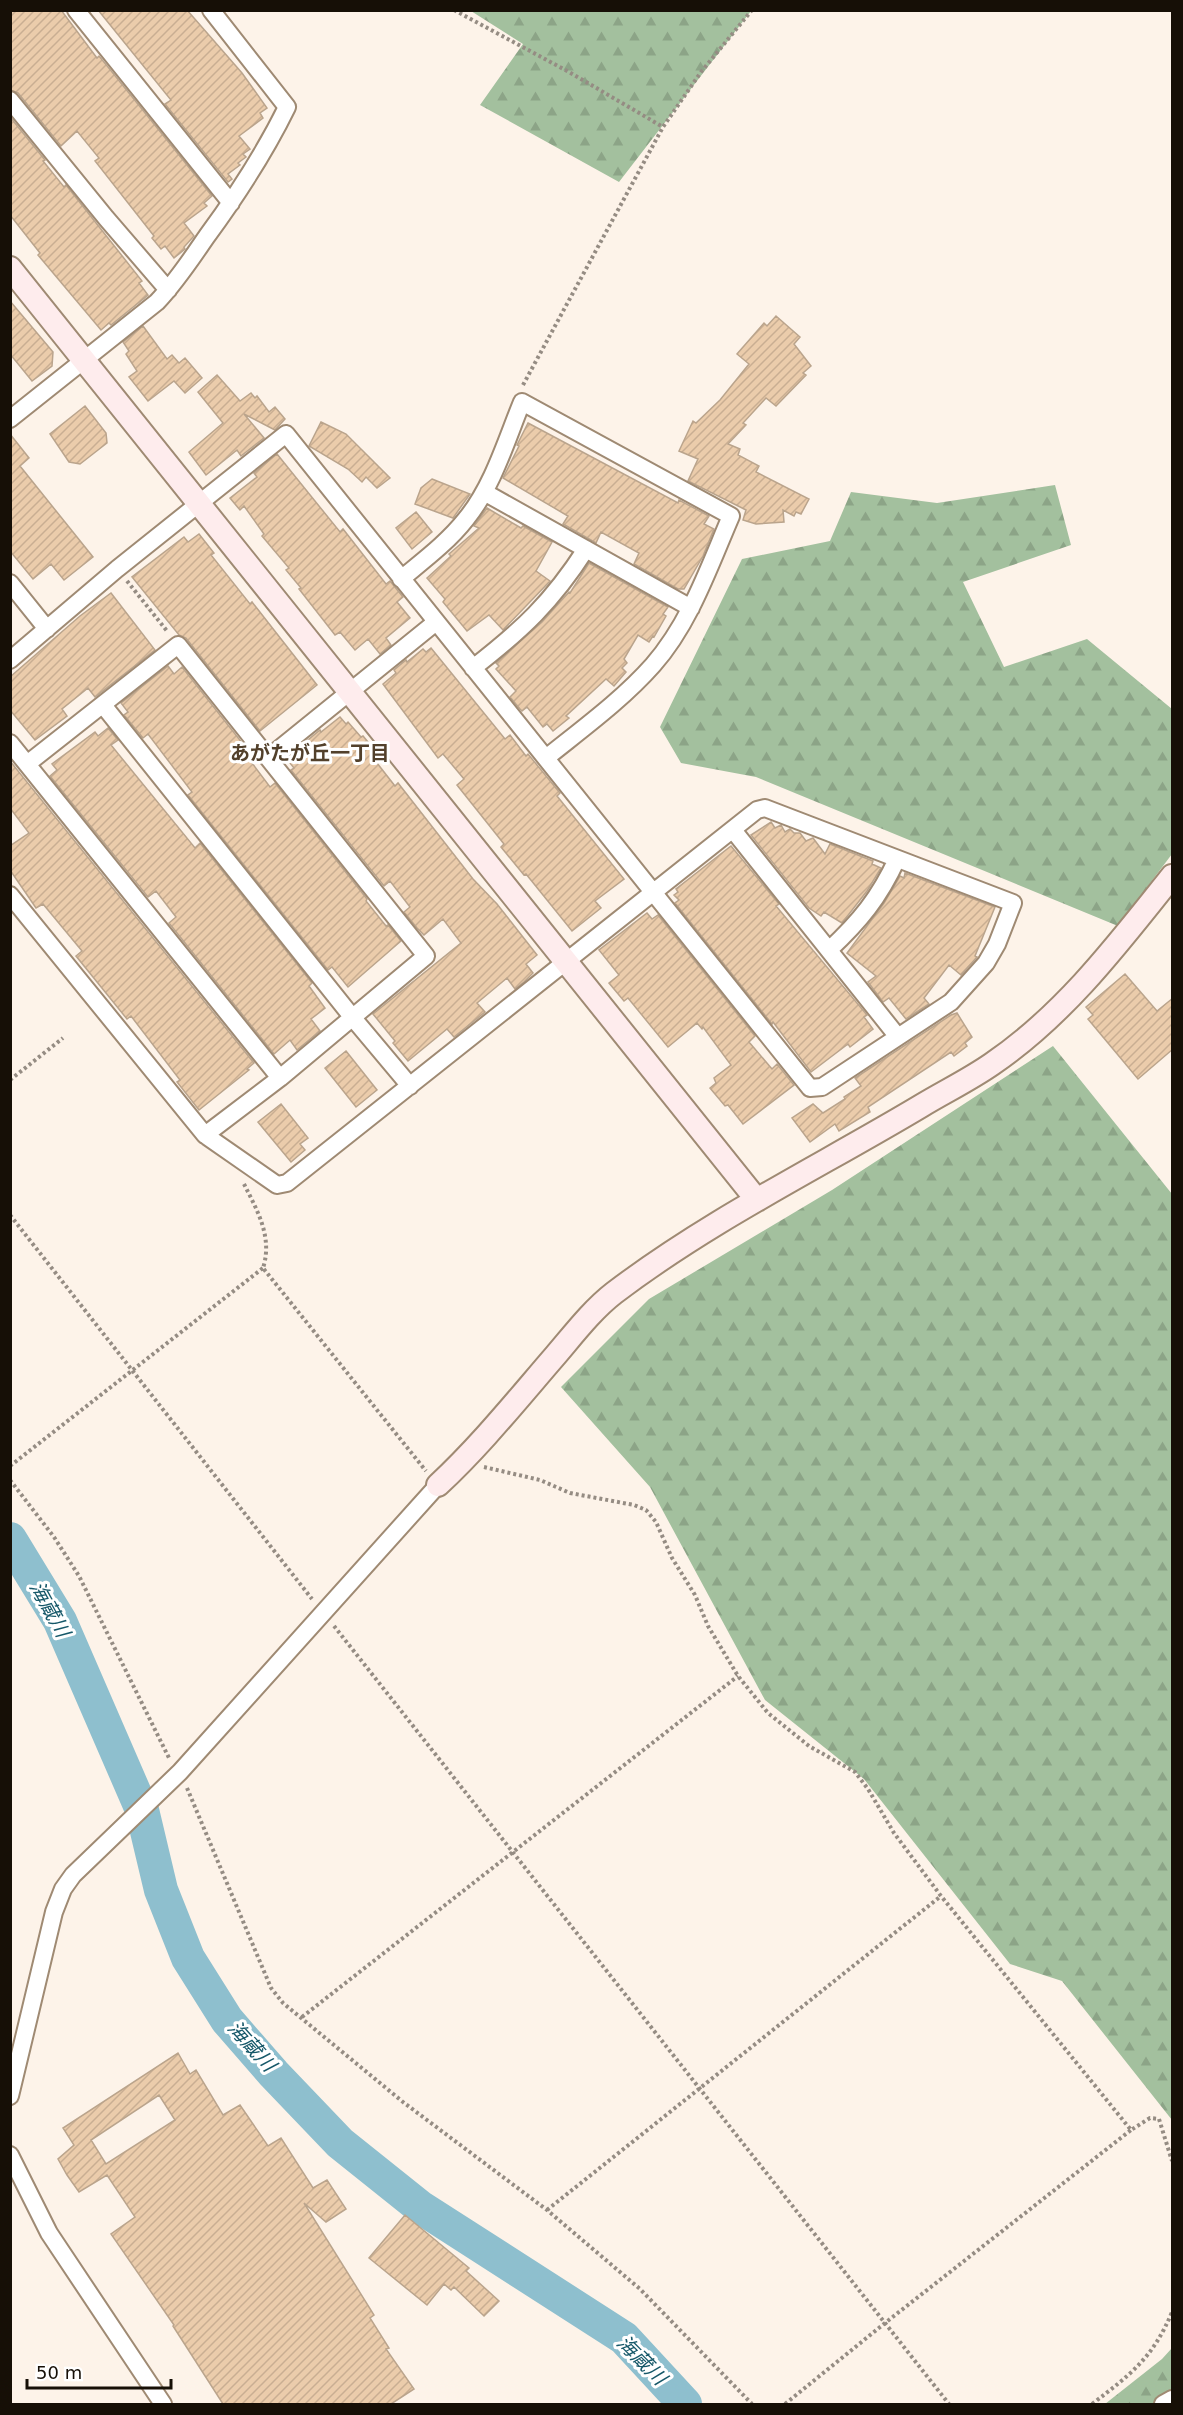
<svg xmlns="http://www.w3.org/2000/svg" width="1183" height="2415" font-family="'DejaVu Sans','Noto Sans JP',sans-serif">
<defs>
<pattern id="forest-firs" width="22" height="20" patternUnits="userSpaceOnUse" patternTransform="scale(1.5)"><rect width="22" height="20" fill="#a3c09e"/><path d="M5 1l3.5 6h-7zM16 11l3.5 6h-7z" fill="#8ca487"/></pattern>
<pattern id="building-hatch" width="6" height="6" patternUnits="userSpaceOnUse" patternTransform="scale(1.5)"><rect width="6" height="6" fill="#ebccab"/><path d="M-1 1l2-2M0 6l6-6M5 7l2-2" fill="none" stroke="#c9ae92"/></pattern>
</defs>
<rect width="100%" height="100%" fill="#fdf3e9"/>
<path fill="url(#forest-firs)" d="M 471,11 L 751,11 L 619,182 L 480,105 L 523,44 Z
M 1055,485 L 1071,545 L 963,582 L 1004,667 L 1087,639 L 1172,709 L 1172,854 L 1118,926 L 756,777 L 681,763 L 660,727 L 742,559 L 830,541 L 851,492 L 937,503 Z
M 1053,1046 L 1172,1194 L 1172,2120 L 1062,1981 L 1010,1964 L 864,1779 L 765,1700 L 650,1487 L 561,1387 L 649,1299 L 832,1190 Z
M 1172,2348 L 1172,2392 L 1153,2404 L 1105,2404 L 1162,2359 Z"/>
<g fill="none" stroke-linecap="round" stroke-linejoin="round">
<path stroke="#8ebfce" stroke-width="34" d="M 10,1539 L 60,1621 L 142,1810 L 161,1890 L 188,1958 L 227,2020 L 274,2074 L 340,2143 L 420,2207 L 624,2338 L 685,2404"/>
</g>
<path fill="url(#building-hatch)" stroke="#baa48c" stroke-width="1.5" fill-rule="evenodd" d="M 10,10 L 61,10 L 97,58 L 99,56 L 108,67 L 212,196 L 204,203 L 207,206 L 184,223 L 194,236 L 184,247 L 185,249 L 174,258 L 165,246 L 161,249 L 152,238 L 154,236 L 95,161 L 99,158 L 77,131 L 61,146 L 18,93 L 10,90 Z
M 98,10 L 187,10 L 242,73 L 267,108 L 260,113 L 263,118 L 239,136 L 250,149 L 243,154 L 246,157 L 238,163 L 240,165 L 228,174 L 232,179 L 228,182 L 165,104 L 171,100 Z
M 10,117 L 45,160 L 43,161 L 64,187 L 66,185 L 142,281 L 139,283 L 148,295 L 111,325 L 109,323 L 101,330 L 38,255 L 40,253 L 10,215 Z
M 10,301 L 53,352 L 52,366 L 32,381 L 10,354 Z
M 776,316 L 800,337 L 794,344 L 811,366 L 803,373 L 806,375 L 776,406 L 766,398 L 743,423 L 746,425 L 728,444 L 740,449 L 738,455 L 759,466 L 756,472 L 809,499 L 801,514 L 796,512 L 794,516 L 783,510 L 784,522 L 756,524 L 743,520 L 746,510 L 688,481 L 698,459 L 679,451 L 693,421 L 696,423 L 720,400 L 749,364 L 737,354 L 764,323 L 767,326 Z
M 143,326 L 167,359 L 172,355 L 179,363 L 185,358 L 202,378 L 185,393 L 174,381 L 148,401 L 129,377 L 137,371 L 126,354 L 129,351 L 123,342 Z
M 217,375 L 240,401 L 251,393 L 255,398 L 257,396 L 269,412 L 275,407 L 285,419 L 275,430 L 244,414 L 264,438 L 241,456 L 237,450 L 206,475 L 189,452 L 223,423 L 198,392 Z
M 85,406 L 106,433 L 107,443 L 80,464 L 69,462 L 50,434 Z
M 321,422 L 346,434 L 390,478 L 377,488 L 366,477 L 362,482 L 348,469 L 309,446 Z
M 528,423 L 678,503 L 679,500 L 709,516 L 704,524 L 714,529 L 703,556 L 684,589 L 678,589 L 634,564 L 639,553 L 601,532 L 596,543 L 563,524 L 568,516 L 503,478 L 519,446 L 517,445 Z
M 10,434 L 29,458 L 20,466 L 93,557 L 64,580 L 51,564 L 33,579 L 10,551 Z
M 277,454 L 340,532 L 343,529 L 386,584 L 390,581 L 403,597 L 397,602 L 410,618 L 386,638 L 391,645 L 380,654 L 368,639 L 355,650 L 340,632 L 335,635 L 299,589 L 301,588 L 286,570 L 289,568 L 262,536 L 264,534 L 244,506 L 240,510 L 230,498 L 257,477 L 254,473 Z
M 432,479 L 470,494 L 453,518 L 415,504 L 421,488 Z
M 487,508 L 521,528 L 523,526 L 552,542 L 536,571 L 550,581 L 503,630 L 489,615 L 467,631 L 443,602 L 445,599 L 427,578 L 451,556 L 449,554 L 479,528 L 474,526 Z
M 416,512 L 432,532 L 412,549 L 396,528 Z
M 199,534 L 214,553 L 211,555 L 250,604 L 252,602 L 317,685 L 260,731 L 186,638 L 179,635 L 132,577 L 184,537 L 188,542 Z
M 589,563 L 668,607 L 663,614 L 666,616 L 654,637 L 653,636 L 649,642 L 638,635 L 624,659 L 627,663 L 622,668 L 626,672 L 614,686 L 606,679 L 566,716 L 569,718 L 553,731 L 547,724 L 543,727 L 527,707 L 522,711 L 520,709 L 510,697 L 516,691 L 496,669 L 499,666 L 496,663 L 542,622 L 569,592 L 570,593 Z
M 111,593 L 155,650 L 95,697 L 88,688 L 62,709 L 67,716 L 35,740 L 10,710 L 10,677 L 80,616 Z
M 431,648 L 505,739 L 510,735 L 526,756 L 528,754 L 560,793 L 557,796 L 624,879 L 595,901 L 601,908 L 572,931 L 526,874 L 524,875 L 501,847 L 504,844 L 457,785 L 464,779 L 443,754 L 438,758 L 383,684 L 396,673 L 394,670 L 406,660 L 407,662 L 423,649 L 426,652 Z
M 168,666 L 174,674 L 182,667 L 243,744 L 240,747 L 270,787 L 275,783 L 367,899 L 366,901 L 386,926 L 388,925 L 401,941 L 348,987 L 332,967 L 328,970 L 188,795 L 192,792 L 148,734 L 143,738 L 124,715 L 128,712 L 121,703 Z
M 340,717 L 346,724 L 348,722 L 361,737 L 363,736 L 382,759 L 377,763 L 395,786 L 398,783 L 473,879 L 497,904 L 537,955 L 526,964 L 533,973 L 524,982 L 515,989 L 507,978 L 477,1003 L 485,1012 L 454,1037 L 447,1029 L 408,1061 L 393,1043 L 395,1041 L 373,1014 L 461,943 L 443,919 L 424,935 L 417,928 L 404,912 L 410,907 L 390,881 L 384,886 L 291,770 L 294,768 L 286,758 L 320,730 L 321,732 Z
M 108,728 L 118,740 L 111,745 L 195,848 L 200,843 L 312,983 L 309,986 L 325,1008 L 311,1019 L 320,1031 L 297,1050 L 290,1040 L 274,1054 L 169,923 L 176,917 L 156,891 L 148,897 L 50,776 L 57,770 L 52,764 L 95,732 L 98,736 Z
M 10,761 L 254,1063 L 247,1069 L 249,1070 L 199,1110 L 177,1082 L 180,1080 L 131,1016 L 127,1019 L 76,956 L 82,951 L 43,904 L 36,908 L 10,870 L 10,846 L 29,833 L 10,808 Z
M 771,822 L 775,828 L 781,825 L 785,832 L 790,829 L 794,833 L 800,833 L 806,841 L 813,838 L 825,854 L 830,844 L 873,861 L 872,864 L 881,868 L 867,891 L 842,923 L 824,912 L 821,916 L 809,908 L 751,835 Z
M 731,846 L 779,904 L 776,906 L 867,1015 L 864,1017 L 873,1029 L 850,1047 L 848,1044 L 811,1072 L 773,1022 L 772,1024 L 675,903 L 679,900 L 674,895 L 678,892 L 676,889 Z
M 905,873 L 995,907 L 975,956 L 977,957 L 961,975 L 949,965 L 924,998 L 929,1004 L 906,1019 L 889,998 L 883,1002 L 868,982 L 876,976 L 847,953 L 884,903 L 900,876 L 904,878 Z
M 647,913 L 652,919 L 658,915 L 755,1036 L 749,1042 L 772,1069 L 777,1064 L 794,1085 L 743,1124 L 728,1105 L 725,1106 L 710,1088 L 716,1083 L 714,1078 L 731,1065 L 703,1027 L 702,1029 L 697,1023 L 668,1047 L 628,998 L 624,1001 L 609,983 L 619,975 L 599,950 Z
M 1125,974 L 1157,1011 L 1173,998 L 1173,1049 L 1138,1079 L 1088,1019 L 1093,1015 L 1086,1007 Z
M 957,1013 L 972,1037 L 965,1043 L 967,1046 L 954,1056 L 951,1052 L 868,1107 L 870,1112 L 839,1131 L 835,1124 L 810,1142 L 792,1118 L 813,1104 L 823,1113 L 845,1099 L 844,1097 L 861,1086 L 855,1078 L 951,1015 Z
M 346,1051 L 377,1090 L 356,1107 L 325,1068 Z
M 281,1104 L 308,1138 L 300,1144 L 305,1150 L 291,1162 L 258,1122 Z
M 178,2053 L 190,2074 L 196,2070 L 223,2115 L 240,2105 L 268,2146 L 281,2138 L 313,2188 L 327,2180 L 346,2209 L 326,2222 L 304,2203 L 374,2315 L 370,2318 L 389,2348 L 386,2349 L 414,2389 L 391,2404 L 223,2404 L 173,2326 L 174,2325 L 111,2234 L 135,2217 L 107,2175 L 79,2192 L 67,2175 L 58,2159 L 74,2145 L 63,2128 ZM 159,2095 L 175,2120 L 106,2164 L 91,2140 Z
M 405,2215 L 469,2268 L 466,2271 L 499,2301 L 484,2316 L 454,2287 L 451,2290 L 444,2284 L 427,2305 L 369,2258 Z"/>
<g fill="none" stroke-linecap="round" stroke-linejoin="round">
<defs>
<path id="street" d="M 76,10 L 231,203
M 10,100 L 106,218 L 168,290
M 10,419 L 157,302 C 177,281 191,259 207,236 C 237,195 265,152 287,107 L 211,10
M 484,492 L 691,608
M 401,579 C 424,560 448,542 466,519 C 493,486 506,441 522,402 L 731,516 C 709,567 690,623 653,665 C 622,700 582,729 546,758
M 10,583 L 47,629
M 10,660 L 117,569 L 286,434 L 810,1088 L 822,1087 L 951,1002 L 986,963 L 997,944 L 1013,903 L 765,808 L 757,810 L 287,1183 L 277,1185 L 205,1135 L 10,895
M 473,668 C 522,630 552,602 586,549
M 103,705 L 353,1018 L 410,1086
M 10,743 L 280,1078
M 268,758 L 436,622
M 27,764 L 178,645 L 426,956 L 280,1078 L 205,1135
M 733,830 L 898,1037
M 829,950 C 860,921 879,898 897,859
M 10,2096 L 54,1912 L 63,1889 L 73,1875 L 180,1772 L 438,1485
M 10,2155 L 49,2233 L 163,2404
M 1163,2404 L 1172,2399"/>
<path id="secondary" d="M 10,268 L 757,1200
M 438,1485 C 480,1446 517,1400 555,1356 C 573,1335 592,1310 614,1293 C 710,1220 819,1167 921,1106 C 944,1092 969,1080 992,1064 C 1064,1015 1118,944 1172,876"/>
</defs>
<use href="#street" stroke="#9f8a73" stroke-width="20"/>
<use href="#secondary" stroke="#9f8a73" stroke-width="26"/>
<path stroke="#958c83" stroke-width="4" stroke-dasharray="3 3" stroke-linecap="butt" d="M 454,10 L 569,72 L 663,127
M 523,385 L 663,127 L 701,72 L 752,10
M 127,581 L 167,631
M 10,1080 L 63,1038
M 244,1184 C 257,1210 273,1237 263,1268 L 426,1471
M 10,1215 L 312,1599
M 10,1466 L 263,1268
M 484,1467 L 540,1480 L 570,1493 L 634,1505 L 646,1510 L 656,1522 L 672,1558 L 695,1595 L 708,1626 L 738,1676 L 768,1713 L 809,1746 L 855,1772 L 868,1789 L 894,1833 L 941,1896 L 1131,2130 L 1150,2118 L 1159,2119 L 1172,2161
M 10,1480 L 54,1537 L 79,1576 L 170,1760
M 334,1626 L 949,2404
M 187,1788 L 271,1988 L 283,2003 L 403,2102 L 547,2210 L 640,2289 L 752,2404
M 302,2017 L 738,1676
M 547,2210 L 941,1896
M 785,2404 L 885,2323 L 1131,2130
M 1092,2404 C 1130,2375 1153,2358 1172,2312"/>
<use href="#street" stroke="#fff" stroke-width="16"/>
<use href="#secondary" stroke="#feeced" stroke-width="22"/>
</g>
<g text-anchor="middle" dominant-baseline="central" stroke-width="6" stroke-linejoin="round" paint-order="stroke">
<g font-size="20" font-weight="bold" fill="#52402b" stroke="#fff">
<text x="310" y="753">あがたが丘一丁目</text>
</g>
<g font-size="20" font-style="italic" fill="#165869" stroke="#fff">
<text transform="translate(50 1609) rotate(61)">海蔵川</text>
<text transform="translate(252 2046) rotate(48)">海蔵川</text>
<text transform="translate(642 2360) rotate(45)">海蔵川</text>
</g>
</g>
<rect width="1183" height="2415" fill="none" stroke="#160f06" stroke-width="24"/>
<path d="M27 2379v9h144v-9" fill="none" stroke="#160f06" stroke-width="3"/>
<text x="36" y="2379" font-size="18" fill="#160f06" stroke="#ffffff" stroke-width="4.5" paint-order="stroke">50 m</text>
</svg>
